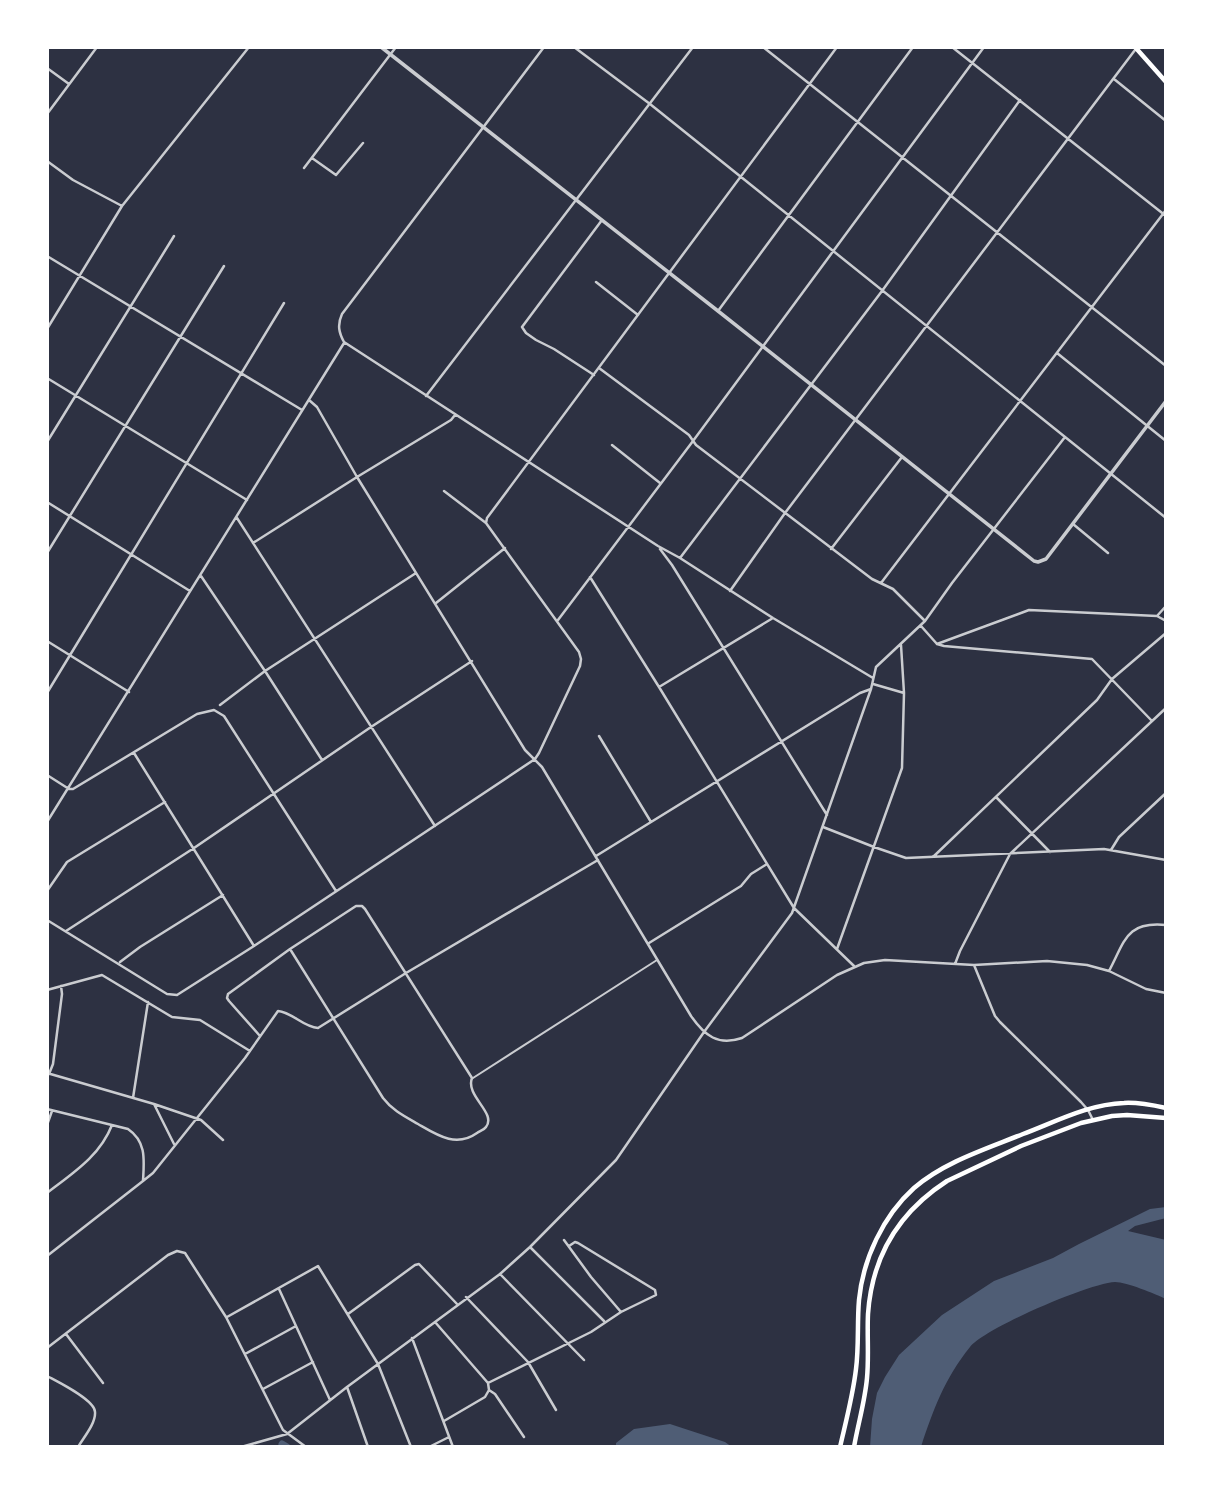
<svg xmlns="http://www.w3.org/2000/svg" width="1213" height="1494" font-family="'Asap Condensed',sans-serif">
<rect width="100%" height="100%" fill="#2d3142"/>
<path fill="#4f5d75" d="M 1166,1207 L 1166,1218 L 1135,1226 L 1128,1231 L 1166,1240 L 1166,1299 C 1155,1294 1127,1282 1115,1282 C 1090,1283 985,1328 970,1347 C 945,1378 933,1410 921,1447 L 870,1447 L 872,1419 L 877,1393 L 885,1377 L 899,1355 L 942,1315 L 994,1281 L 1053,1258 L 1079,1244 L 1150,1209 Z
M 670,1424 L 725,1442 L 732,1447 L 616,1447 L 616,1443 L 634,1429 Z"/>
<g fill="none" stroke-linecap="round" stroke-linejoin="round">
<path stroke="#4f5d75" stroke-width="7" d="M 282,1444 L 287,1447"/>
<path stroke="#caccd0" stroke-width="2" d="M 473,1078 L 657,960"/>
<path stroke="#caccd0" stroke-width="2.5" d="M 544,47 L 342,314 C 337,325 339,333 344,342 L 658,546 L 680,558 L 773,618 L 873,678
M 574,47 L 650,104 L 1166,518
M 763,47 L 1166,366
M 952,47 L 1166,216
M 47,68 L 69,84
M 1114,79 L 1166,121
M 47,114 L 97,47
M 312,158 L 336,175 L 363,143
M 47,161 L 73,180 L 122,206
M 304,168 L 396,47
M 47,256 L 302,410
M 596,282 L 638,315
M 718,311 L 913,47
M 47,329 L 122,206 L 249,47
M 1057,353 L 1166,441
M 599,368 L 689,435 L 696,445 L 872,579 L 893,589 L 924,620
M 594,375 L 554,349 L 536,340 L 526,333 L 522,327 L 602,220
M 47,378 L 247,500
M 426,396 L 693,47
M 309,400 L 317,407 L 357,477 L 525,750 L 542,767 L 691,1016 C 705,1036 718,1046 742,1038 L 837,975 L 864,963 L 885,960 L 974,965 L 1047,961 L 1087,965 L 1109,971 L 1146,989 L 1166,993
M 47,442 L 174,236
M 612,445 L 660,483
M 47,502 L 190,591
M 237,518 L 435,826
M 486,523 L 487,518 L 837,47
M 1073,524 L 1108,553
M 253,543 L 357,477 L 451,420 L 455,415
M 660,549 L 672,565 L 827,815
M 831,549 L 902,457
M 47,553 L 224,266
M 680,558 L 882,291 L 1020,100
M 201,576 L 265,671 L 322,760
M 590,577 L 659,687 L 794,908 L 854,966
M 881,583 L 1166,210
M 730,591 L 785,513 L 1135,50
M 436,603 L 505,548
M 1157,616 L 1166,606
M 558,620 L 693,441 L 984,47
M 921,626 L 937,644
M 47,641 L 129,692
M 937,644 L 944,646 L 1092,659 L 1152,721
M 937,644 L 1029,610 L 1157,616 L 1166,621
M 873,684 L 904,693
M 659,687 L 773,618
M 47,693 L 284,303
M 220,705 L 265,671 L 416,573
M 599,736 L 651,822
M 134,753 L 254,946
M 47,775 L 69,789 L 73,789 L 197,714 L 214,710 L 224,716 L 336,891
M 996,797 L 1050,852
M 47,822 L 344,343
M 823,827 L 874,847 L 906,858 L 1104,849 L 1166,860
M 1111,850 L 1119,837 L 1166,793
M 596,856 L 860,693 L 871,689
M 933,857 L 1097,700 L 1112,679 L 1166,633
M 47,891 L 67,862 L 165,802
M 47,920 L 167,994 L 177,995 L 254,946 L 535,759 L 539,753 L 580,666 L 581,659 L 579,652 L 486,523 L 444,491
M 66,931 L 194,848 L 371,727 L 472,661
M 649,943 L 741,886 L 751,874 L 767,864
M 837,949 L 902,768 L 904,693 L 901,645
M 120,962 L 140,947 L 223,895
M 955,964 L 960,951 L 1010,854 L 1166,708
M 974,965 L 995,1016 L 1000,1022 L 1081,1102 L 1088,1110 L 1093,1120
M 1109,971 C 1125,941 1126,921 1166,925
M 47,990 L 102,975 L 172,1017 L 200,1020 L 250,1051
M 260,1036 L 229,1001 L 227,998 L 228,994 L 290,949 L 356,906 L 362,906 L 365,909 L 472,1078 C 465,1096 497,1113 486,1127 C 484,1130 480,1131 477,1133 C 456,1148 437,1135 418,1124 C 404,1116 392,1110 383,1098 L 290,949
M 47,1073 L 154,1104 L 174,1144
M 49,1074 L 53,1064 L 62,994 L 61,986
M 133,1098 L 148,1002
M 154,1104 L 201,1120 L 223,1140
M 47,1109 L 128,1129 C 147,1142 144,1161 143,1181 L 47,1256
M 47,1125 L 52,1111
M 143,1181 L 153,1173 L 245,1058 L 278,1011 C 292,1012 303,1027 318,1028 L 406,973 L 598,860
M 47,1193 C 73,1173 100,1156 112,1125
M 564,1240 L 591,1277 L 621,1312
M 530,1247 L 604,1321
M 500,1274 L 584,1360
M 279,1289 L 330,1400
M 466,1297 L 528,1362 L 556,1410
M 348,1314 L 415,1265 L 419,1264 L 457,1304
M 227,1317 L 318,1266 L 378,1364 L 411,1447
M 435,1322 L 488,1383 L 489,1390 L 485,1397 L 444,1421
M 66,1334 L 103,1383
M 412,1338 L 453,1447
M 47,1348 L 168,1255 L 177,1251 L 185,1253 L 226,1317 L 283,1430 L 306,1447
M 245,1354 L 296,1326
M 47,1376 C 58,1382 95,1400 95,1412 C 96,1423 84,1437 78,1447
M 488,1383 L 591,1332 L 621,1312 L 656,1295 L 655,1290 L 578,1243 L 575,1242 L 569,1246
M 347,1387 L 368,1447
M 263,1389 L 313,1362
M 489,1390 L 495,1394 L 524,1437
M 241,1447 L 287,1434 L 347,1387 L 500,1274 L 530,1247 L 616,1160 L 704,1032 L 792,913 L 871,689 L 876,667 L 925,621 L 952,583 L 1065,437
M 429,1447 L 449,1437"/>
<path stroke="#caccd0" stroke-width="3.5" d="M 381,47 L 718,311 L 1034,561 L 1038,562 L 1046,559 L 1166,401"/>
<path stroke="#fff" stroke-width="4.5" d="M 1135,47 L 1166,82
M 840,1447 C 846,1421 853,1395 856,1369 C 859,1346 857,1323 859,1300 C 863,1259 883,1216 914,1188 C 944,1162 986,1149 1023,1134 C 1055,1122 1089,1104 1124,1103 C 1138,1102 1152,1105 1166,1108
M 854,1447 C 858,1424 865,1401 867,1378 C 869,1357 867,1335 868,1314 C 872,1256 899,1212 947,1181 L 1021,1146 L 1081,1123 L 1112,1116 L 1127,1115 L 1166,1118"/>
</g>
<rect width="1213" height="1494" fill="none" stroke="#ffffff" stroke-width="98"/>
</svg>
